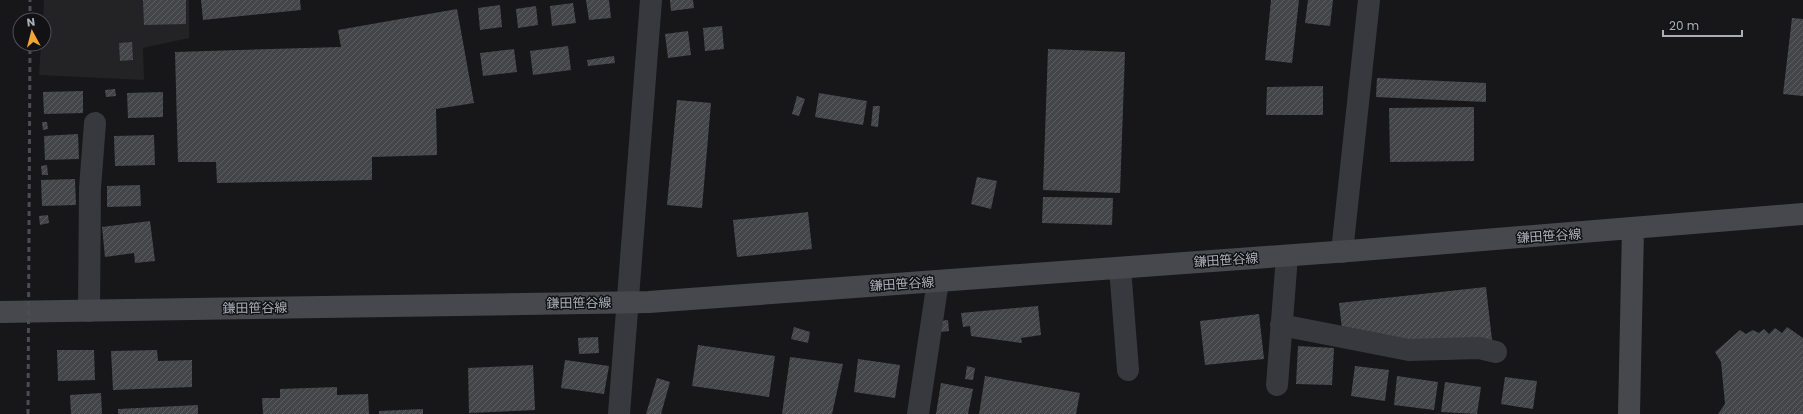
<svg xmlns="http://www.w3.org/2000/svg" width="1803" height="414" font-family="Poppins,'Noto Sans JP',sans-serif">
<defs>
<pattern id="building-hatch" width="6" height="6" patternUnits="userSpaceOnUse"><rect width="6" height="6" fill="#434549"/><path d="M-1 1l2-2M0 6l6-6M5 7l2-2" fill="none" stroke="#5b5d61"/></pattern>
</defs>
<rect width="100%" height="100%" fill="#171719"/>
<path fill="#232326" d="M 44,0 L 189,0 L 189,38 L 143,48 L 144,80 L 39,75 L 41,44 L 44,44 L 44,20 L 43,20 Z"/>
<path fill="url(#building-hatch)" d="M 143,0 L 186,0 L 186,24 L 144,25 Z
M 201,0 L 300,0 L 301,10 L 203,20 Z
M 586,0 L 609,0 L 611,18 L 589,20 Z
M 670,0 L 693,0 L 694,8 L 671,11 Z
M 1271,0 L 1299,0 L 1292,63 L 1265,60 Z
M 1308,0 L 1333,0 L 1330,26 L 1305,23 Z
M 573,3 L 576,23 L 552,26 L 550,6 Z
M 500,5 L 502,27 L 480,30 L 478,8 Z
M 536,6 L 538,25 L 518,28 L 516,9 Z
M 457,9 L 474,103 L 436,109 L 437,155 L 372,157 L 372,180 L 217,183 L 216,162 L 178,162 L 175,52 L 341,47 L 338,30 Z
M 1792,18 L 1803,19 L 1803,96 L 1783,94 Z
M 722,26 L 724,49 L 705,51 L 703,28 Z
M 688,31 L 691,55 L 668,58 L 665,34 Z
M 132,42 L 133,60 L 120,61 L 119,43 Z
M 568,46 L 571,70 L 533,75 L 530,51 Z
M 514,49 L 517,72 L 483,76 L 480,53 Z
M 1048,49 L 1125,52 L 1120,193 L 1043,190 Z
M 614,56 L 615,63 L 588,66 L 587,60 Z
M 1377,78 L 1486,83 L 1486,102 L 1376,97 Z
M 1323,86 L 1323,115 L 1266,115 L 1267,87 Z
M 115,89 L 116,96 L 106,97 L 105,90 Z
M 83,91 L 83,113 L 44,114 L 43,92 Z
M 163,92 L 163,117 L 128,118 L 127,93 Z
M 819,93 L 867,101 L 863,125 L 815,117 Z
M 797,96 L 805,99 L 799,116 L 792,114 Z
M 677,100 L 711,103 L 702,208 L 667,205 Z
M 873,106 L 880,106 L 878,127 L 871,126 Z
M 1474,107 L 1474,161 L 1390,162 L 1389,108 Z
M 42,122 L 47,122 L 48,129 L 43,130 Z
M 78,134 L 79,159 L 45,160 L 44,136 Z
M 154,135 L 155,165 L 115,166 L 114,136 Z
M 47,165 L 48,175 L 42,175 L 41,166 Z
M 977,177 L 997,181 L 991,209 L 971,204 Z
M 75,179 L 76,205 L 42,206 L 41,180 Z
M 140,185 L 141,206 L 107,207 L 107,186 Z
M 1043,197 L 1113,198 L 1112,225 L 1042,223 Z
M 808,212 L 812,249 L 737,257 L 733,220 Z
M 48,215 L 49,223 L 40,225 L 39,216 Z
M 150,221 L 155,261 L 135,263 L 134,253 L 105,257 L 102,227 Z
M 1486,287 L 1492,340 L 1419,348 L 1342,329 L 1339,303 Z
M 1038,306 L 1041,335 L 1021,338 L 1022,343 L 971,336 L 970,326 L 963,327 L 961,313 Z
M 1259,314 L 1264,359 L 1205,365 L 1200,321 Z
M 948,320 L 949,331 L 941,332 L 940,321 Z
M 794,327 L 810,332 L 808,343 L 791,339 Z
M 1787,327 L 1803,338 L 1803,414 L 1718,414 L 1725,404 L 1721,362 L 1715,352 L 1740,330 L 1746,334 L 1753,330 L 1759,333 L 1764,329 L 1769,334 L 1775,328 L 1782,333 Z
M 598,337 L 599,353 L 579,354 L 578,338 Z
M 698,345 L 775,356 L 769,397 L 692,386 Z
M 1298,346 L 1334,348 L 1332,385 L 1296,384 Z
M 57,350 L 94,350 L 95,380 L 58,381 Z
M 157,350 L 158,361 L 192,360 L 192,387 L 113,390 L 111,351 Z
M 790,357 L 843,364 L 832,414 L 782,414 Z
M 858,359 L 900,365 L 895,398 L 854,392 Z
M 565,360 L 609,366 L 604,394 L 561,388 Z
M 533,365 L 535,410 L 469,413 L 468,368 Z
M 967,366 L 975,368 L 973,380 L 965,379 Z
M 1355,366 L 1389,370 L 1385,401 L 1351,396 Z
M 985,376 L 1080,393 L 1076,414 L 979,414 Z
M 1397,376 L 1438,382 L 1434,410 L 1394,405 Z
M 1505,377 L 1537,381 L 1533,409 L 1501,404 Z
M 657,378 L 670,382 L 661,414 L 646,414 Z
M 1445,382 L 1481,387 L 1477,414 L 1441,412 Z
M 941,383 L 973,389 L 968,414 L 936,414 Z
M 337,387 L 337,395 L 368,394 L 369,414 L 263,414 L 262,398 L 280,398 L 280,389 Z
M 101,393 L 102,414 L 71,414 L 70,395 Z
M 198,405 L 198,414 L 118,414 L 118,409 Z
M 423,409 L 423,414 L 379,414 L 379,411 Z"/>
<g fill="none" stroke-linecap="round" stroke-linejoin="round">
<path stroke="#38393e" stroke-width="22" d="M 1342,252 L 1369,0
M 1120,268 L 1128,370
M 89,311 L 90,188 L 95,123
M 1281,325 L 1409,350 L 1479,348 L 1496,352
M 1277,385 L 1287,256
M 619,414 L 651,0
M 918,414 L 938,281"/>
<path stroke="#46484e" stroke-width="22" d="M 0,312 L 649,302 L 1349,251 L 1803,214
M 1629,414 L 1633,229"/>
<path stroke="#4b4d53" stroke-width="3" stroke-dasharray="5 4" stroke-linecap="butt" d="M 30,20 L 30,0
M 28,414 L 30,44"/>
</g>
<g text-anchor="middle" dominant-baseline="central" stroke-width="3" stroke-linejoin="round" paint-order="stroke">
<g font-size="13" fill="#a9afb9" stroke="#121214">
<text transform="translate(1549 236) rotate(-4)">鎌田笹谷線</text>
<text transform="translate(1226 260) rotate(-4)">鎌田笹谷線</text>
<text transform="translate(902 284) rotate(-4)">鎌田笹谷線</text>
<text transform="translate(579 303) rotate(-1)">鎌田笹谷線</text>
<text transform="translate(255 308) rotate(-1)">鎌田笹谷線</text>
</g>
</g>
<g transform="translate(32 32) rotate(353)"><circle r="19" fill="#121214" stroke="#4e5156"/>
<path d="M0-3L7 15L0 10L-7 15Z" fill="#f1a536"/>
<text y="-6" font-size="11" font-weight="bold" text-anchor="middle" fill="#a9afb9">N</text>
</g>
<path d="M1663 30v6h79v-6" fill="none" stroke="#a9afb9" stroke-width="2"/>
<text x="1669" y="30" font-size="12" fill="#a9afb9" stroke="#121214" stroke-width="3" paint-order="stroke">20 m</text>
</svg>
